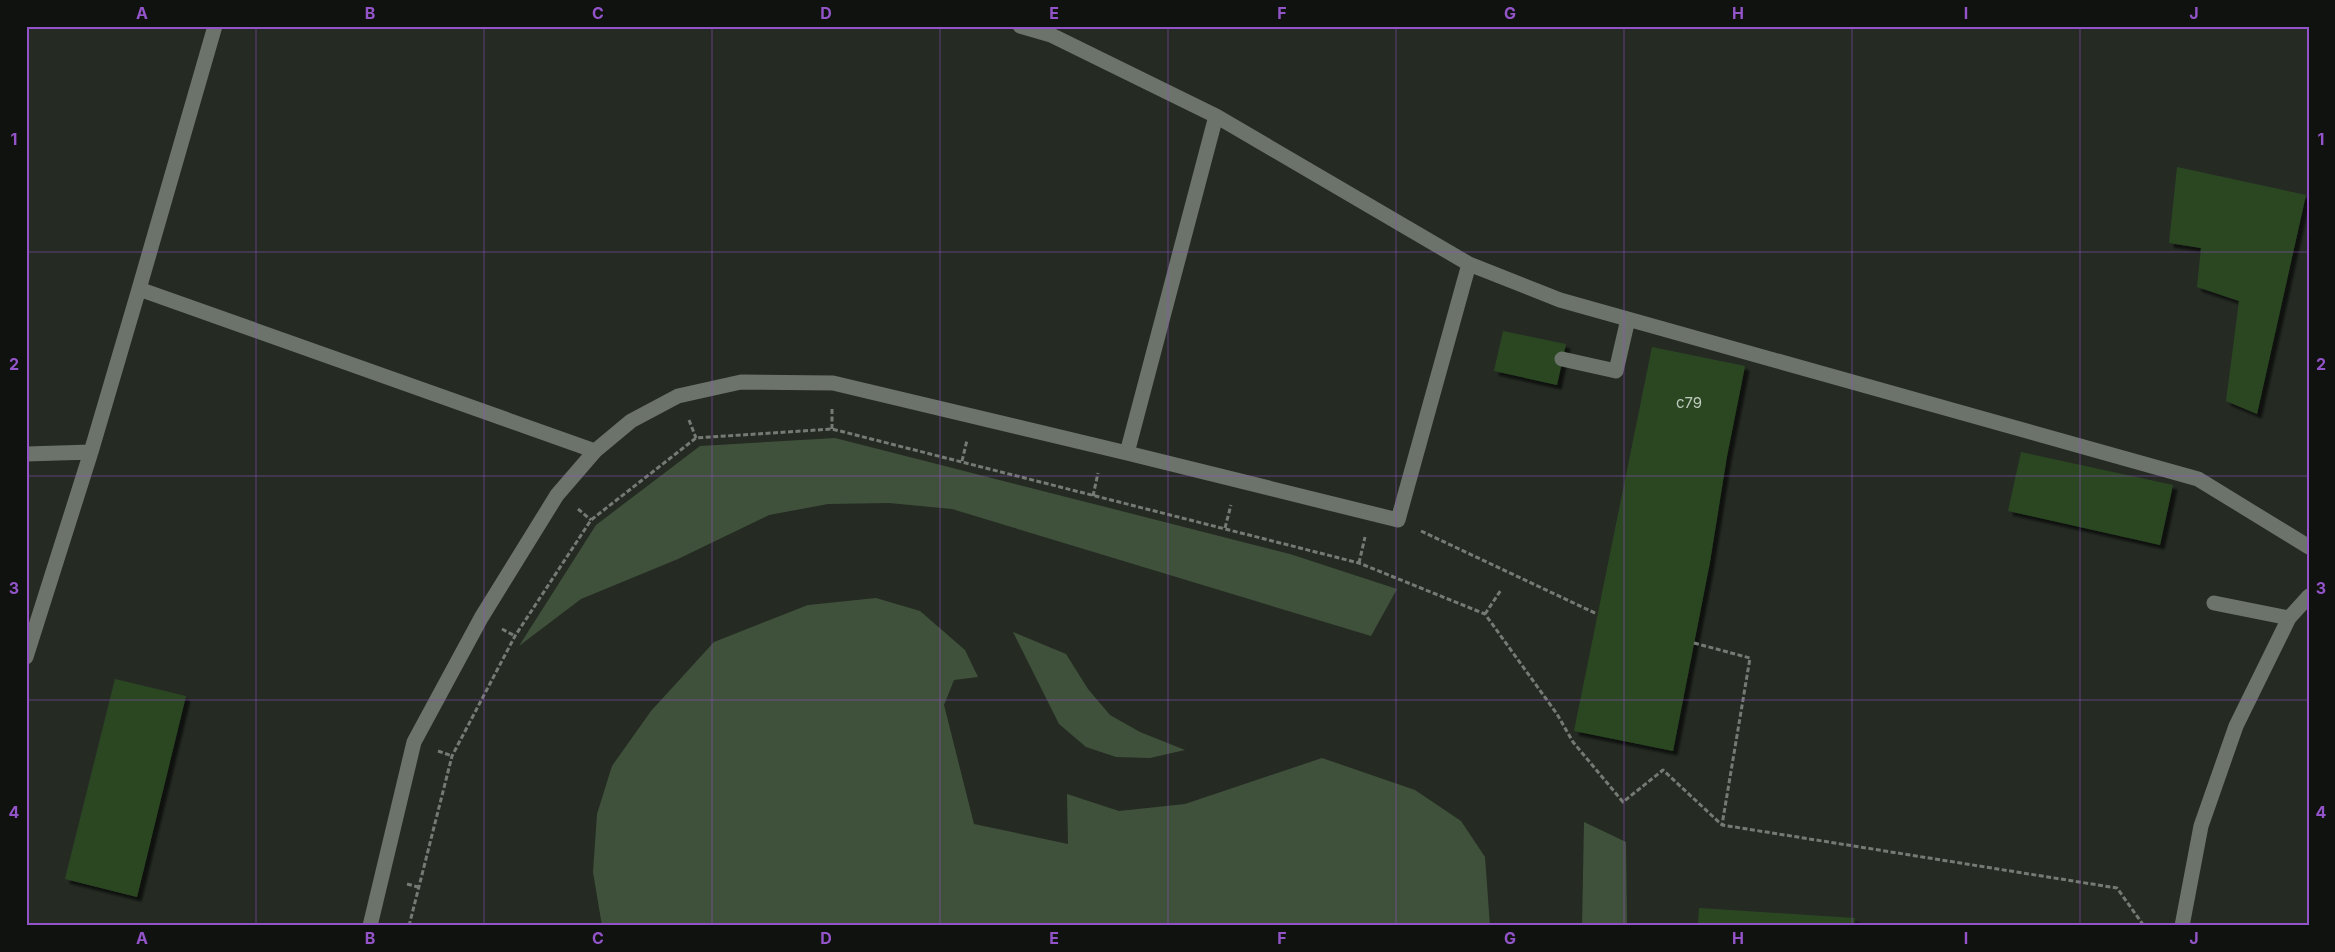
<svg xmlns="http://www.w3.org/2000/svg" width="2335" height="952" font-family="Inter,sans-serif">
<defs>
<filter id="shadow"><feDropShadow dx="4.5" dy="4.5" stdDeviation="1" flood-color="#0009"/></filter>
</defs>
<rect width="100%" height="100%" fill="#252a23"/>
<path fill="#3f513b" d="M 835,438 L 1290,554 L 1397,589 L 1371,636 L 952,509 L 889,503 L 828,504 L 769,515 L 678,559 L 581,599 L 519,646 L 596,525 L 700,446 Z
M 876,598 L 920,611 L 965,650 L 978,677 L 954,680 L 944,705 L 974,824 L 1068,844 L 1067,794 L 1119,811 L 1185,804 L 1322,758 L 1415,790 L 1461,821 L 1485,857 L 1490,926 L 602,926 L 593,872 L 597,814 L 612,766 L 651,711 L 714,642 L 808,605 Z
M 1013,632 L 1066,654 L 1088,689 L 1110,715 L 1140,732 L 1185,750 L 1150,758 L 1116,757 L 1086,747 L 1059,724 Z
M 1584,822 L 1626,842 L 1627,926 L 1582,926 Z"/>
<path fill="#2b4724" filter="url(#shadow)" d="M 2177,167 L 2306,195 L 2257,414 L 2226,401 L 2239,301 L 2197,287 L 2201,248 L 2169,243 Z
M 1503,331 L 1566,344 L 1557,385 L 1494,371 Z
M 1652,347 L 1745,366 L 1727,456 L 1710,562 L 1673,751 L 1574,731 Z
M 2021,452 L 2173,485 L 2160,545 L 2008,511 Z
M 115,679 L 186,696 L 137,897 L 65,879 Z
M 1699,908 L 1855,918 L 1854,926 L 1698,926 Z"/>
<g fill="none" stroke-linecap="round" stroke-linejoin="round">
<path stroke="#757a74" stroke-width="3" stroke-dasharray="5 2.5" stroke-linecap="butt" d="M 832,409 L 832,429
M 689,420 L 696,438
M 962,461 L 967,440
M 1093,496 L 1098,473
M 578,509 L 591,520
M 1225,528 L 1231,505
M 1421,531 L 1597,614
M 1359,563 L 1365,537
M 1485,614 L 1501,590
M 502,629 L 515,636
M 1694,643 L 1750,658 L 1722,825
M 438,751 L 452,756
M 407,884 L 418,887
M 409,926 L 452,756 L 515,636 L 591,520 L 696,438 L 832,429 L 1359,563 L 1485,614 L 1557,714 L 1573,742 L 1623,802 L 1663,770 L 1722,825 L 2117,888 L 2144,926"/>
<path stroke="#6c736b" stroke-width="15" d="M 1020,26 L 1051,35 L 1216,116 L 1469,264 L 1560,300 L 2198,479 L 2309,547
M 139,289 L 215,26
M 1562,359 L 1616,371 L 1628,319
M 595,451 L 631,421 L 678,396 L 741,382 L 833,383 L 1127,453 L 1216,116
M 1127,453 L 1398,520 L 1469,264
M 26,454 L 91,452
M 2214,603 L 2289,618
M 26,657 L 91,452 L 139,289 L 595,451 L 557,495 L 481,618 L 414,742 L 370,926
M 2182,926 L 2201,826 L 2236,726 L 2289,618 L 2309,596"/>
</g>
<path fill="none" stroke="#9354c9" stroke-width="1" stroke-opacity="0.55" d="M 256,26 L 256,926M 484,26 L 484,926M 712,26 L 712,926M 940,26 L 940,926M 1168,26 L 1168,926M 1396,26 L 1396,926M 1624,26 L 1624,926M 1852,26 L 1852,926M 2080,26 L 2080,926M 26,252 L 2309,252M 26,476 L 2309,476M 26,700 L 2309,700"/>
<g text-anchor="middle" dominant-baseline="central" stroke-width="4" stroke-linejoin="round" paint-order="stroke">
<g font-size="15" fill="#c0cabd">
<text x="1689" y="402">с79</text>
</g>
</g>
<rect width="2335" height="952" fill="none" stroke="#10120f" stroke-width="55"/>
<rect x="28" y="28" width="2280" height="896" fill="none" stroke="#9354c9" stroke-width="2"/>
<g font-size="16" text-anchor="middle" font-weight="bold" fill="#9354c9">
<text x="142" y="19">A</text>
<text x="370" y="19">B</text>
<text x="598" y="19">C</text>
<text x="826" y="19">D</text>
<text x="1054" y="19">E</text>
<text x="1282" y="19">F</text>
<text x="1510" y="19">G</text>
<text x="1738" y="19">H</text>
<text x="1966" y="19">I</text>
<text x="2194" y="19">J</text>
<text x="14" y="145">1</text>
<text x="2321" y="145">1</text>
<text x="14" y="370">2</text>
<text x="2321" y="370">2</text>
<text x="14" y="594">3</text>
<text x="2321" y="594">3</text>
<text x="14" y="818">4</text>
<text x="2321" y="818">4</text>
<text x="142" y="944">A</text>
<text x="370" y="944">B</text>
<text x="598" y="944">C</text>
<text x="826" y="944">D</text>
<text x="1054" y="944">E</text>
<text x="1282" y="944">F</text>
<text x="1510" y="944">G</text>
<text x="1738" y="944">H</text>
<text x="1966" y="944">I</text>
<text x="2194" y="944">J</text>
</g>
</svg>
